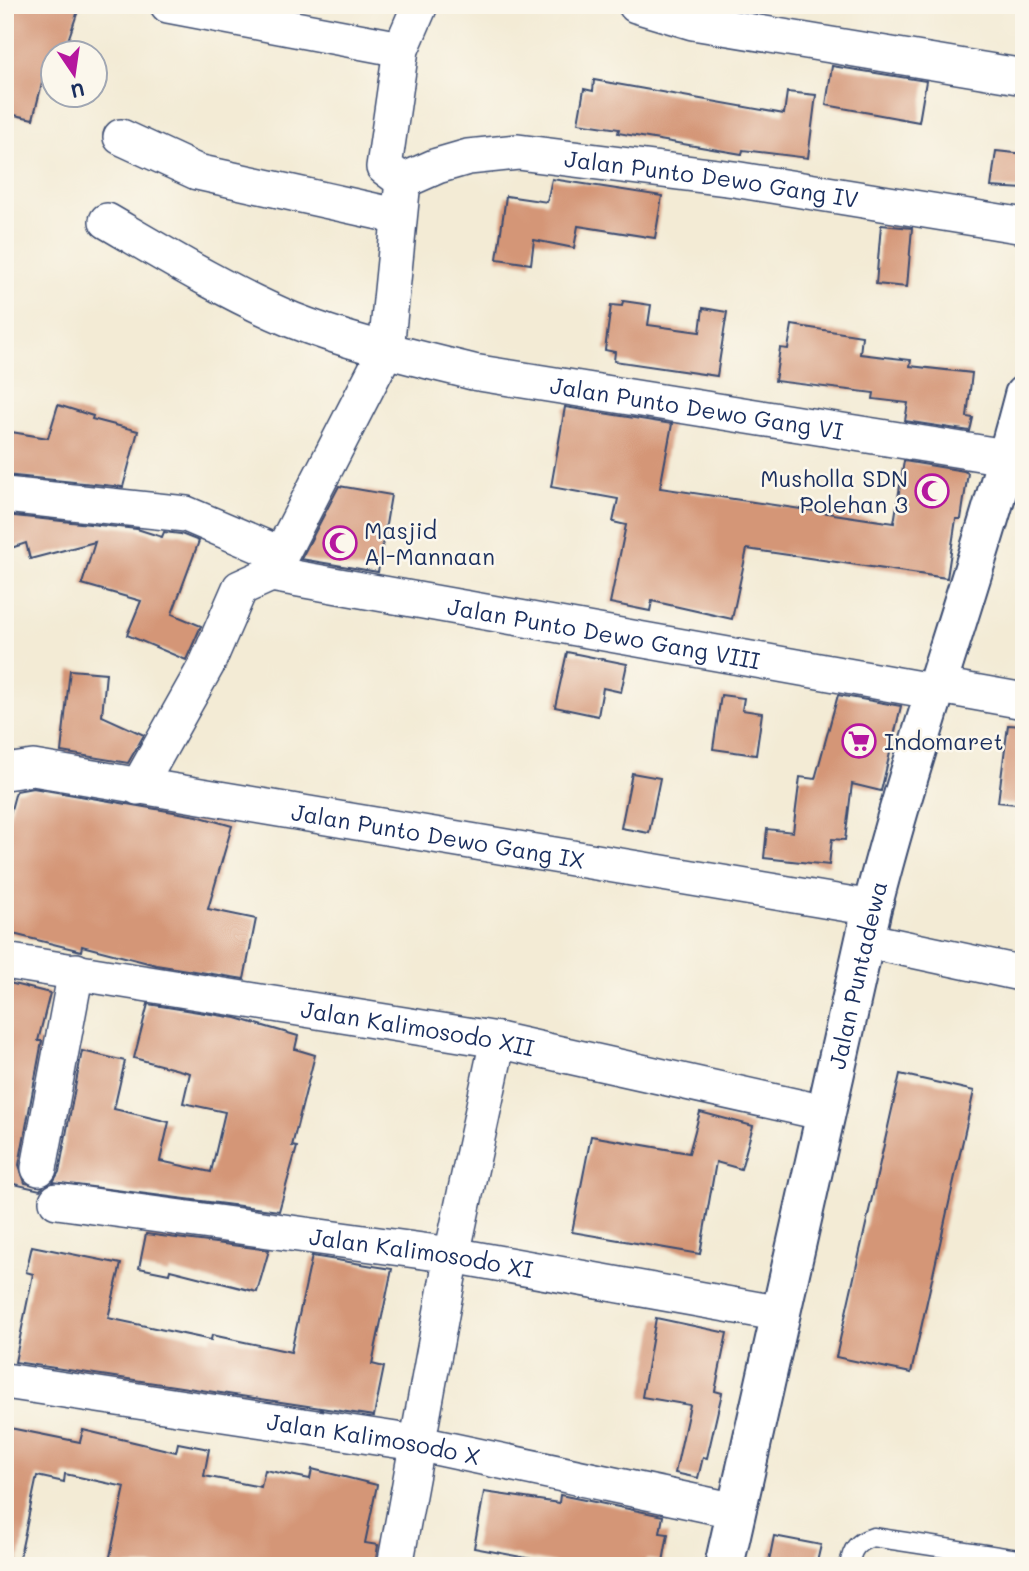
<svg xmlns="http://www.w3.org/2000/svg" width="1029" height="1571" font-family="Mali,sans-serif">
<rect width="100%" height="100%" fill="#fbf7ec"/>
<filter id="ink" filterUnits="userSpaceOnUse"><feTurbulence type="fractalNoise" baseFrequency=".0143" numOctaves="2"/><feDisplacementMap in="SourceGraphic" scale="14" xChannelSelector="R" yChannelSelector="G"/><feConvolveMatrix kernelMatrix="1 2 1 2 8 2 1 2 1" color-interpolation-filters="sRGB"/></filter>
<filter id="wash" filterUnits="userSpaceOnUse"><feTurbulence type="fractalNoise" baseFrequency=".00686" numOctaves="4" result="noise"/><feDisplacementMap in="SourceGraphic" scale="28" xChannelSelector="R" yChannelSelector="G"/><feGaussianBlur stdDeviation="1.57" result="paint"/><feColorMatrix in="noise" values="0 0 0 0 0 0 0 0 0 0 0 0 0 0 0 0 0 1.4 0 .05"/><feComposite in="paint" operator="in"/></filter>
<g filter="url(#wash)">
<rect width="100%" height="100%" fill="#f3ebd5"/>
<g id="blocks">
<path fill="#d49677" d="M 5,5 L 80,5 L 64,52 L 50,52 L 33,119 L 5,113 Z
M 832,66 L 926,81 L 919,122 L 826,105 Z
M 594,80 L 784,114 L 787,92 L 816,95 L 808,158 L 743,150 L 742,154 L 618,133 L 619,129 L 578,123 L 584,89 L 593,91 Z
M 996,151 L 1024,154 L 1024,189 L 991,187 Z
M 552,179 L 662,196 L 655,238 L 578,226 L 574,248 L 534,240 L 531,264 L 497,259 L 506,196 L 547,202 Z
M 881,225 L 912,228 L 907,287 L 876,284 Z
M 623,301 L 651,305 L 648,325 L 700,332 L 703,308 L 727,312 L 717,376 L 614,361 L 615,352 L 605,350 L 611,305 L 622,306 Z
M 792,325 L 862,336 L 860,354 L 911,360 L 910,366 L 972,373 L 967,417 L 973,418 L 970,431 L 905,421 L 908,403 L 873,399 L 874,393 L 775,381 L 780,348 L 788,349 Z
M 58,405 L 93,416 L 92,419 L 138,431 L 123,487 L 5,475 L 5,431 L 48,438 Z
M 565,407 L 672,424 L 660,488 L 894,523 L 904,461 L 964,471 L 968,473 L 961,519 L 956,519 L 947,578 L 747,549 L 732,619 L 652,601 L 650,611 L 610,603 L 626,525 L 613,522 L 618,499 L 551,487 Z
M 339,486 L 391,495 L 378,572 L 301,559 Z
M 5,515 L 137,529 L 162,537 L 164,532 L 181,534 L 199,541 L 172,614 L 201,626 L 186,660 L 127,635 L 141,601 L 82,584 L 95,542 L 30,559 L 26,543 L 5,550 Z
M 567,652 L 627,664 L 621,692 L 603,688 L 598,716 L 555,707 Z
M 70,670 L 106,673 L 102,716 L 144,735 L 128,763 L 61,752 Z
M 721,695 L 744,698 L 742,710 L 762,713 L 756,755 L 713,749 Z
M 838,695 L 901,706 L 881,791 L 852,784 L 845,840 L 832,839 L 829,865 L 764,858 L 767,829 L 793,832 L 800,777 L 815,779 Z
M 1008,725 L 1024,726 L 1024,805 L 998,802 Z
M 632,773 L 660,778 L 649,833 L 621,828 Z
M 33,788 L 197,816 L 232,826 L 208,909 L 256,919 L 244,979 L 156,965 L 82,946 L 81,951 L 5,932 L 5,832 L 16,791 Z
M 5,982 L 50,993 L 38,1041 L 42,1041 L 19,1165 L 25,1183 L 43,1187 L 40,1190 L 5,1182 Z
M 148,1004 L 236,1018 L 298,1036 L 295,1049 L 315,1055 L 292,1146 L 297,1147 L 279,1211 L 53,1182 L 59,1172 L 82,1051 L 125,1061 L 114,1109 L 169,1122 L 160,1161 L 211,1172 L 225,1112 L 183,1103 L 190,1073 L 134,1058 Z
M 900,1074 L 974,1091 L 911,1373 L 836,1357 Z
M 700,1112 L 753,1126 L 741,1169 L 716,1162 L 700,1254 L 572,1232 L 591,1136 L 689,1153 Z
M 146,1234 L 269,1250 L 257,1292 L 170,1270 L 169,1274 L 139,1268 Z
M 32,1246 L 121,1264 L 108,1318 L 211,1340 L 212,1335 L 291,1352 L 312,1256 L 392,1269 L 372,1364 L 384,1367 L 374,1416 L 15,1362 L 33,1274 L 26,1272 Z
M 656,1318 L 727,1333 L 715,1391 L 722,1393 L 707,1458 L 703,1457 L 698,1478 L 675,1473 L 690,1405 L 642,1397 Z
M 5,1427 L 80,1442 L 83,1430 L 176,1452 L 178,1443 L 209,1449 L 204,1476 L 261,1487 L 265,1470 L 310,1479 L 312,1469 L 377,1485 L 365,1543 L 378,1545 L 375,1566 L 108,1566 L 125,1487 L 65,1474 L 64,1482 L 37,1476 L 18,1566 L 5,1566 Z
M 484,1492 L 559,1503 L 560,1495 L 663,1516 L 660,1533 L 668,1534 L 663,1562 L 646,1559 L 645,1566 L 569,1566 L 474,1548 Z
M 774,1536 L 821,1545 L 816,1566 L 768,1566 Z"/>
</g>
</g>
<g filter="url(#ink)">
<use href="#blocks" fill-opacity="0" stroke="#3b4b70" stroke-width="2"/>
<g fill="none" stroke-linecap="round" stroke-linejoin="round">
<defs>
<path id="service" d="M 849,1566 C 852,1548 857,1542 873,1537 L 1024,1560"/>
<g id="minor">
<path d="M 168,5 L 401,49"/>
<path d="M 636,5 L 693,22 L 1024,77"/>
<path d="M 121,137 L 197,172 L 397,216"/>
<path id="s1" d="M 403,181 L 437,166 L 468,157 L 518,152 L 734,179 L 1024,226"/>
<path d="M 403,181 L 384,167 L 401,49 L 420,5"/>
<path id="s2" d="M 107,221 C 167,256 228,293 292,320 C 350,343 413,357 473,372 L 1024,460"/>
<path d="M 5,495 L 186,514 L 280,554"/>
<path id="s3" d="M 271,574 L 937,692"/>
<path d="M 940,686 L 1024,701"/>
<path id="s4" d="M 5,772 L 33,768 L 872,908"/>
<path d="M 138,787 L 207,664 L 240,588 L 271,574 L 386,350 L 403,181"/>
<path d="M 865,940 L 1024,974"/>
<path id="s5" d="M 5,961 L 498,1040 L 825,1113"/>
<path d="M 39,1168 L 76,971"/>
<path id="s6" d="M 57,1201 L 452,1255 L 782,1314"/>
<path id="s7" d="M 5,1381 L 416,1443 L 737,1511"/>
<path d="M 395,1566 L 452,1255 L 498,1040"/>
</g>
<g id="tertiary">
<path id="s8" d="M 724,1566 L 872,908 C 916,735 979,568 1024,395"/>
</g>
</defs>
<use href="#service" stroke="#3b4b70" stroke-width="21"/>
<use href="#minor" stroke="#3b4b70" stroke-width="38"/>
<use href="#tertiary" stroke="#3b4b70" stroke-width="42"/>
<use href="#service" stroke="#fff" stroke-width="18"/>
<use href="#minor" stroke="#fff" stroke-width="35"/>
<use href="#tertiary" stroke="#fff" stroke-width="38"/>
</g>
</g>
<defs>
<symbol id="mosque-ring" viewBox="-11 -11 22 22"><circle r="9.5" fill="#fbf7ec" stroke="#b5179e" stroke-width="1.5"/><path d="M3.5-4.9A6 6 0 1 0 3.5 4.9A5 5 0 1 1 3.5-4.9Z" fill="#b5179e"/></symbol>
<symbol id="supermarket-ring" viewBox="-11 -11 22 22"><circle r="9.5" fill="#fbf7ec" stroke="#b5179e" stroke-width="1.5"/><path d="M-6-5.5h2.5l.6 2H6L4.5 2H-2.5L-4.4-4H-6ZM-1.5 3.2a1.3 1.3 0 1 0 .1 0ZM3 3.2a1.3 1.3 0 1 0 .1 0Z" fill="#b5179e"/></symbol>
</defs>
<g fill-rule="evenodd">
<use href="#mosque-ring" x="913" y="472" width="38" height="38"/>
<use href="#mosque-ring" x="321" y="524" width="38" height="38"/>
<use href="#supermarket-ring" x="840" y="722" width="38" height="38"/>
</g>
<g text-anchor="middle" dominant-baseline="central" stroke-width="5" stroke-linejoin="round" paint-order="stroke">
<g font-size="23" fill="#1b2f5e" stroke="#fbf7ec">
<text stroke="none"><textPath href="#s1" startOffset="315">Jalan Punto Dewo Gang IV</textPath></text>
<text stroke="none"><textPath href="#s2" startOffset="625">Jalan Punto Dewo Gang VI</textPath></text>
<text stroke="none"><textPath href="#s3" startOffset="338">Jalan Punto Dewo Gang VIII</textPath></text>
<text stroke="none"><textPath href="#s4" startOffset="439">Jalan Punto Dewo Gang IX</textPath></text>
<text stroke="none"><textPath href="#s8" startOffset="606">Jalan Puntadewa</textPath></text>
<text stroke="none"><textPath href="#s5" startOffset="418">Jalan Kalimosodo XII</textPath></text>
<text stroke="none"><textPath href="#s6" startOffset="368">Jalan Kalimosodo XI</textPath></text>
<text stroke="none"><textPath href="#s7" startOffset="373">Jalan Kalimosodo X</textPath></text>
</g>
<g font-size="23" fill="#1b2f5e" stroke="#fbf7ec" text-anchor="start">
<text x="908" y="478" text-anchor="end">Musholla SDN<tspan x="908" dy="26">Polehan 3</tspan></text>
<text x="364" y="530">Masjid<tspan x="364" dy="26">Al-Mannaan</tspan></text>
<text x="884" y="741">Indomaret</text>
</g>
</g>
<rect width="1029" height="1571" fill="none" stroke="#fbf7ec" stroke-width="28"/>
<g transform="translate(74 74) rotate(167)"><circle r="33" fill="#fbf7ec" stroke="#a1a7b3" stroke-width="2"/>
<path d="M0-5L12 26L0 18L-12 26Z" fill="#b5179e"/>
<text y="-10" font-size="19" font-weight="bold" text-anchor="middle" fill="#1b2f5e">U</text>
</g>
</svg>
